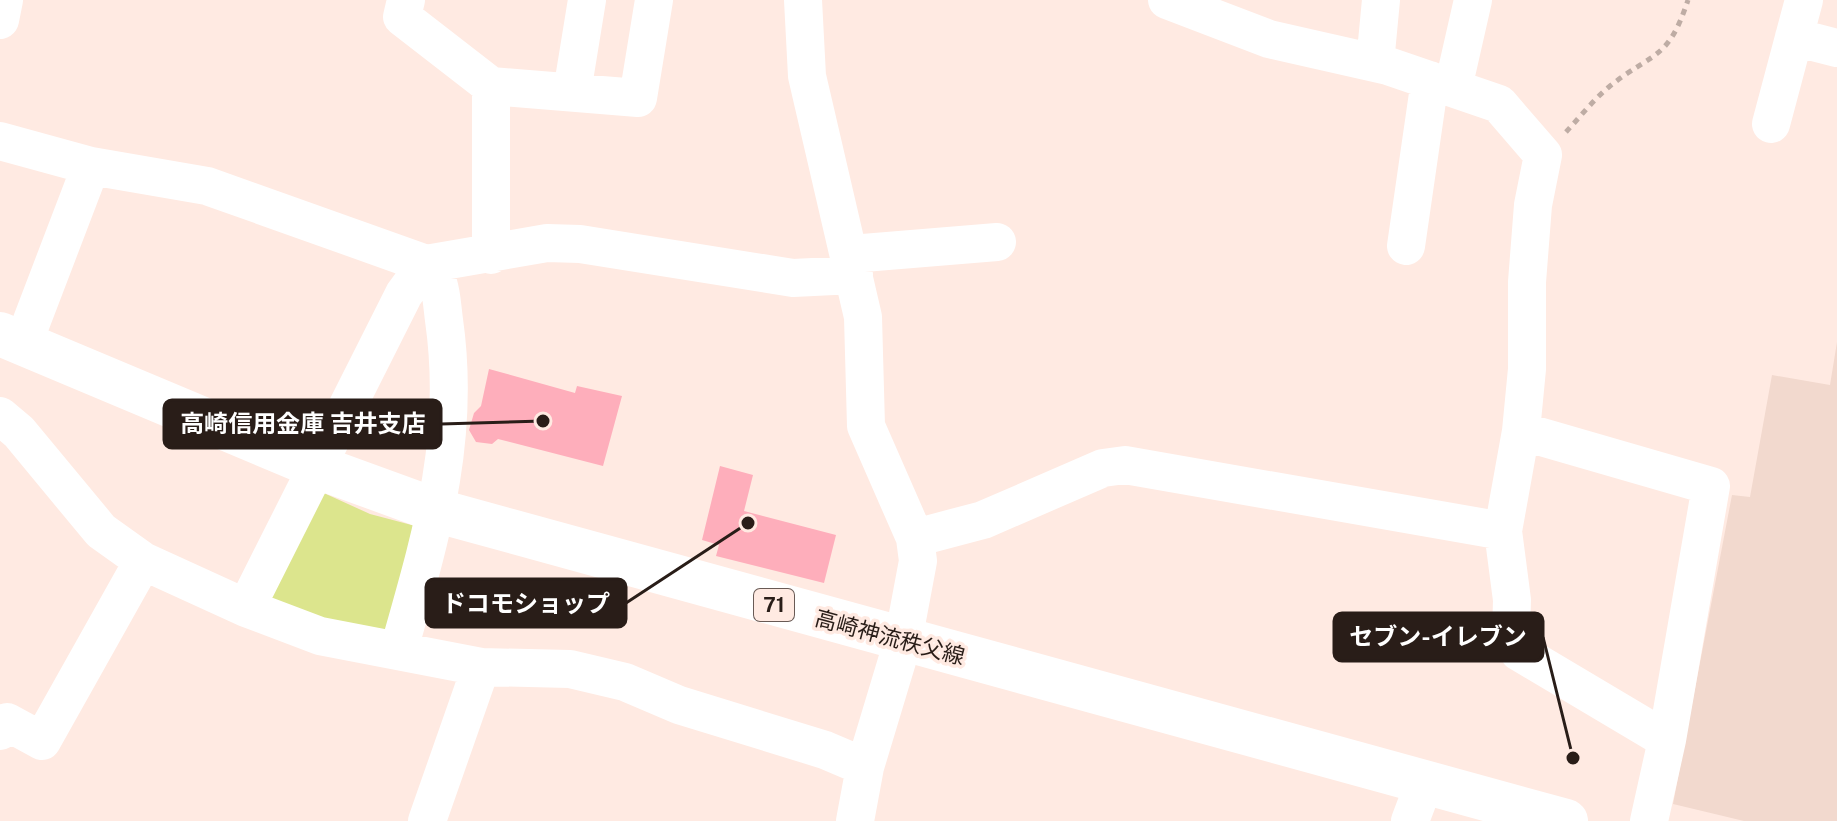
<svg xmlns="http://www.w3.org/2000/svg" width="1837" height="821" font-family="'Public Sans','Noto Sans JP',sans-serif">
<rect width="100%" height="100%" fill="#ffeae2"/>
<path fill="#f2d9ce" d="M 1837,342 L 1837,821 L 1744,821 L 1673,804 L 1732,495 L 1750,497 L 1772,375 L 1830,385 Z"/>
<path fill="#dce58d" d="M 315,489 L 370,514 L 423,528 L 390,639 L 267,608 Z"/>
<path fill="#feaebb" d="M 489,369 L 575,393 L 577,386 L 622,396 L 603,466 L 498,439 L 492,444 L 476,442 L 469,430 L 474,413 L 481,406 Z
M 720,466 L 753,475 L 744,511 L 836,535 L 824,583 L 716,556 L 719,545 L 702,540 Z"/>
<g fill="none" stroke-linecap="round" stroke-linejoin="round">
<path stroke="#beaca4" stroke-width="5" stroke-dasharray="6 6" stroke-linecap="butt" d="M 1566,132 C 1580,117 1594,99 1610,86 C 1654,51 1668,61 1688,0"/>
<path stroke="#fff" stroke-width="38" d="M 406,0 L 402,17 L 491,86
M 803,0 L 807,76 L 863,317 L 866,426 L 915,538 L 918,561 L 903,641 L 865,767 L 855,821
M 1167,0 L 1269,39 L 1388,66 L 1499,104 L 1543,155 L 1533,205 L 1527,282 L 1527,369 L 1521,431 L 1503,531 L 1512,600 L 1511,634 L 1519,652 L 1667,740
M 0,20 L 4,0
M 1794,37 L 1837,48
M 1375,63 L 1381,0
M 1453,88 L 1473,0
M 572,92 L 587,0
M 1771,124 L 1804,0
M 0,141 L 91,166 L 207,186 L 426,264 C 442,279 441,298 444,320 C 461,439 431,536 399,649
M 1406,246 L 1430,80
M 851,254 L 997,242
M 491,255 L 491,86 L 638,98 L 654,0
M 23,344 L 91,166
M 0,416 L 19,432 L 101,531 L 143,561 L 246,608 L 320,636 L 481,667 L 570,669 L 625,682 L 679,705 L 825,750 L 865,767
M 1521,431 L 1711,486 L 1667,740 L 1649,821
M 915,538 L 983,520 L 1103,468 L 1125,465 L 1503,531
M 246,608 L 404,294 L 426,264 L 547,243 L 580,244 L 793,278 L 854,275
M 0,731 L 7,722 L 42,741 L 143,561
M 427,821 L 481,667
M 1410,821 L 1424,784"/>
<path stroke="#fff" stroke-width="44" d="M 0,334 L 317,467 L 438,511 L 1566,821"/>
</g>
<g text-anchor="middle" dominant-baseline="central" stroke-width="7" stroke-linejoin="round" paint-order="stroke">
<rect fill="#ffeae2" stroke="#695a55" stroke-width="2" x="754" y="589" width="40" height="32" rx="6"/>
<g font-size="20" font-weight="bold" fill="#291d18">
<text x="774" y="605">71</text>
</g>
<g font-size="22" fill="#291d18" stroke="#ffeae2">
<text transform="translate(890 637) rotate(15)">高崎神流秩父線</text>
</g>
</g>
<path fill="none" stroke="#291d18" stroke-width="3" d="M543 421L441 424M748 523L626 603M1573 758L1543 637"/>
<g fill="#291d18" stroke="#ffeae2" stroke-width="3">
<circle cx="543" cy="421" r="8"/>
<circle cx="748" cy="523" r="8"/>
<circle cx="1573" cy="758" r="8"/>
</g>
<g fill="#291d18" stroke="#291d18" stroke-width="3">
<rect x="164" y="400" width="277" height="48" rx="8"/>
<rect x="426" y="579" width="200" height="48" rx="8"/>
<rect x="1334" y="613" width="209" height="48" rx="8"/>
</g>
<g font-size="24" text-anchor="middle" font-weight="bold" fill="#fff">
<text x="303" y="432">高崎信用金庫 吉井支店</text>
<text x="526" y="612">ドコモショップ</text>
<text x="1438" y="645">セブン-イレブン</text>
</g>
</svg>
